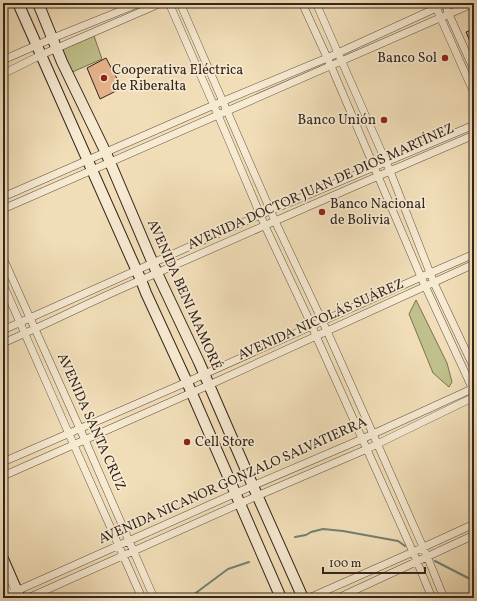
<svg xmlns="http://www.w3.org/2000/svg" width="477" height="601" font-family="Vollkorn,serif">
<rect width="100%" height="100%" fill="#f1deb8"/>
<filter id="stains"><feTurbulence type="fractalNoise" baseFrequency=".005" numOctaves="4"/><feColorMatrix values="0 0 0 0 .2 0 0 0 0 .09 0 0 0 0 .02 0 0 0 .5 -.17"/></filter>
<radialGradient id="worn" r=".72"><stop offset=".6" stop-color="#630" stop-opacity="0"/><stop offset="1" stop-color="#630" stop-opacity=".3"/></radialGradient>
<path fill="#bfc08b" stroke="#797254" d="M 94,36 L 102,59 L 70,73 L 61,50 Z
M 416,300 L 447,363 L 452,382 L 449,387 L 433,373 L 409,314 Z"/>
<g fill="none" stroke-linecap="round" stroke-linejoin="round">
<path stroke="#718072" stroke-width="2" d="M 295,537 L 306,535 L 311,532 L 323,529 L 343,531 L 398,541 L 405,546
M 435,561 L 474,581
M 189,598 L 228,569 L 249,562"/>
</g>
<path fill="#e6b38b" stroke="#33241d" d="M 474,29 L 474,51 L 466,32 Z
M 106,58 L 122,88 L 100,99 L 87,68 Z"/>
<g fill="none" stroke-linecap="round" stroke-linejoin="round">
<defs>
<path id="street" d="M 169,3 L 218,115 L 265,226 L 312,326 L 316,336 L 413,552 L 432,598
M 180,3 L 275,221 L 327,331 L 373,434 L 427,556 L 444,598
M 302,3 L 331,66 L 421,277 L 474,392
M 316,3 L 390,171 L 434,283 L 474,368
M 434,3 L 474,93
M 447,10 L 474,70
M 3,60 L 53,38 L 140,3
M 3,74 L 41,55 L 161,3
M 3,197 L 214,105 L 327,58 L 447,3
M 3,209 C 160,141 317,72 474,3
M 3,258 L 85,440 L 154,598
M 3,284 L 69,434 L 142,598
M 3,330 L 260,215 L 474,125
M 3,343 C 49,323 94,300 141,280 C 252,231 363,182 474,135
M 3,462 L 187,382 L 421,277 L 474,254
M 3,476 L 209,385 L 474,264
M 3,597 L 236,493 L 362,439 L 474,388
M 28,598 L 257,496 L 367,449 L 474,397
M 309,598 L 413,552 L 474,524
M 338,598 L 474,535"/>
<path id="secondary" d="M 18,3 L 131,258 L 141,280 L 146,293 L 187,382 L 281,598
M 38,3 L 62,62 L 106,153 L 157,273 L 199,362 L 249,477 L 303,598
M 3,559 L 20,598
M 3,585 L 9,598"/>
</defs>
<use href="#street" stroke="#625244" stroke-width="8"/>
<use href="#secondary" stroke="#33241d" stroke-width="12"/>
<use href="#street" stroke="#f6ead1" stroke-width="7"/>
<use href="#secondary" stroke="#f6ead1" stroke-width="10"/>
</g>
<g fill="#8f2418" stroke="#f6ead1" stroke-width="1.5">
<circle cx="445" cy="58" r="4"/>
<circle cx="104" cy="78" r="4"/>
<circle cx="384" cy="120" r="4"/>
<circle cx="322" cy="212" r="4"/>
<circle cx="187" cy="442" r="4"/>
</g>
<g text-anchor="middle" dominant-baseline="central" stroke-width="3.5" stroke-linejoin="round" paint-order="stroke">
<g font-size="14" fill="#33241d" stroke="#f6ead1" text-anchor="start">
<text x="437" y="58" text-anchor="end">Banco Sol</text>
<text x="112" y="70">Cooperativa Eléctrica<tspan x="112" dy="16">de Riberalta</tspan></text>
<text x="376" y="120" text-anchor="end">Banco Unión</text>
<text x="330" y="204">Banco Nacional<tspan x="330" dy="16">de Bolivia</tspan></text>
<text x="195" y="442">Cell Store</text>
</g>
<g font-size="14" fill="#33241d" stroke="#f6ead1">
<text transform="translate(321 187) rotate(-24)">AVENIDA DOCTOR JUAN DE DIOS MARTÍNEZ</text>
<text transform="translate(184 295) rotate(66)">AVENIDA BENI MAMORÉ</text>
<text transform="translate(321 320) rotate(-24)">AVENIDA NICOLÁS SUÁREZ</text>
<text transform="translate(91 422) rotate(66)">AVENIDA SANTA CRUZ</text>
<text transform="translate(233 481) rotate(-24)">AVENIDA NICANOR GONZALO SALVATIERRA</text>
</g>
</g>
<rect width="477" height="601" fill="none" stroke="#f1deb8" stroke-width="16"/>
<rect x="4" y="4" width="469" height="593" fill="none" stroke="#33241d" stroke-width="2"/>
<rect x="8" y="8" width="461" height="585" fill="none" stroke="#33241d"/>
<path d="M323 567v6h102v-6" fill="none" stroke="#33241d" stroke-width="2"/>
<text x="329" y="567" font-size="12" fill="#33241d" stroke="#f6ead1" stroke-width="3" paint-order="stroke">100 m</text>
<rect width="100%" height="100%" filter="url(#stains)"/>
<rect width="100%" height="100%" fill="url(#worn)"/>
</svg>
